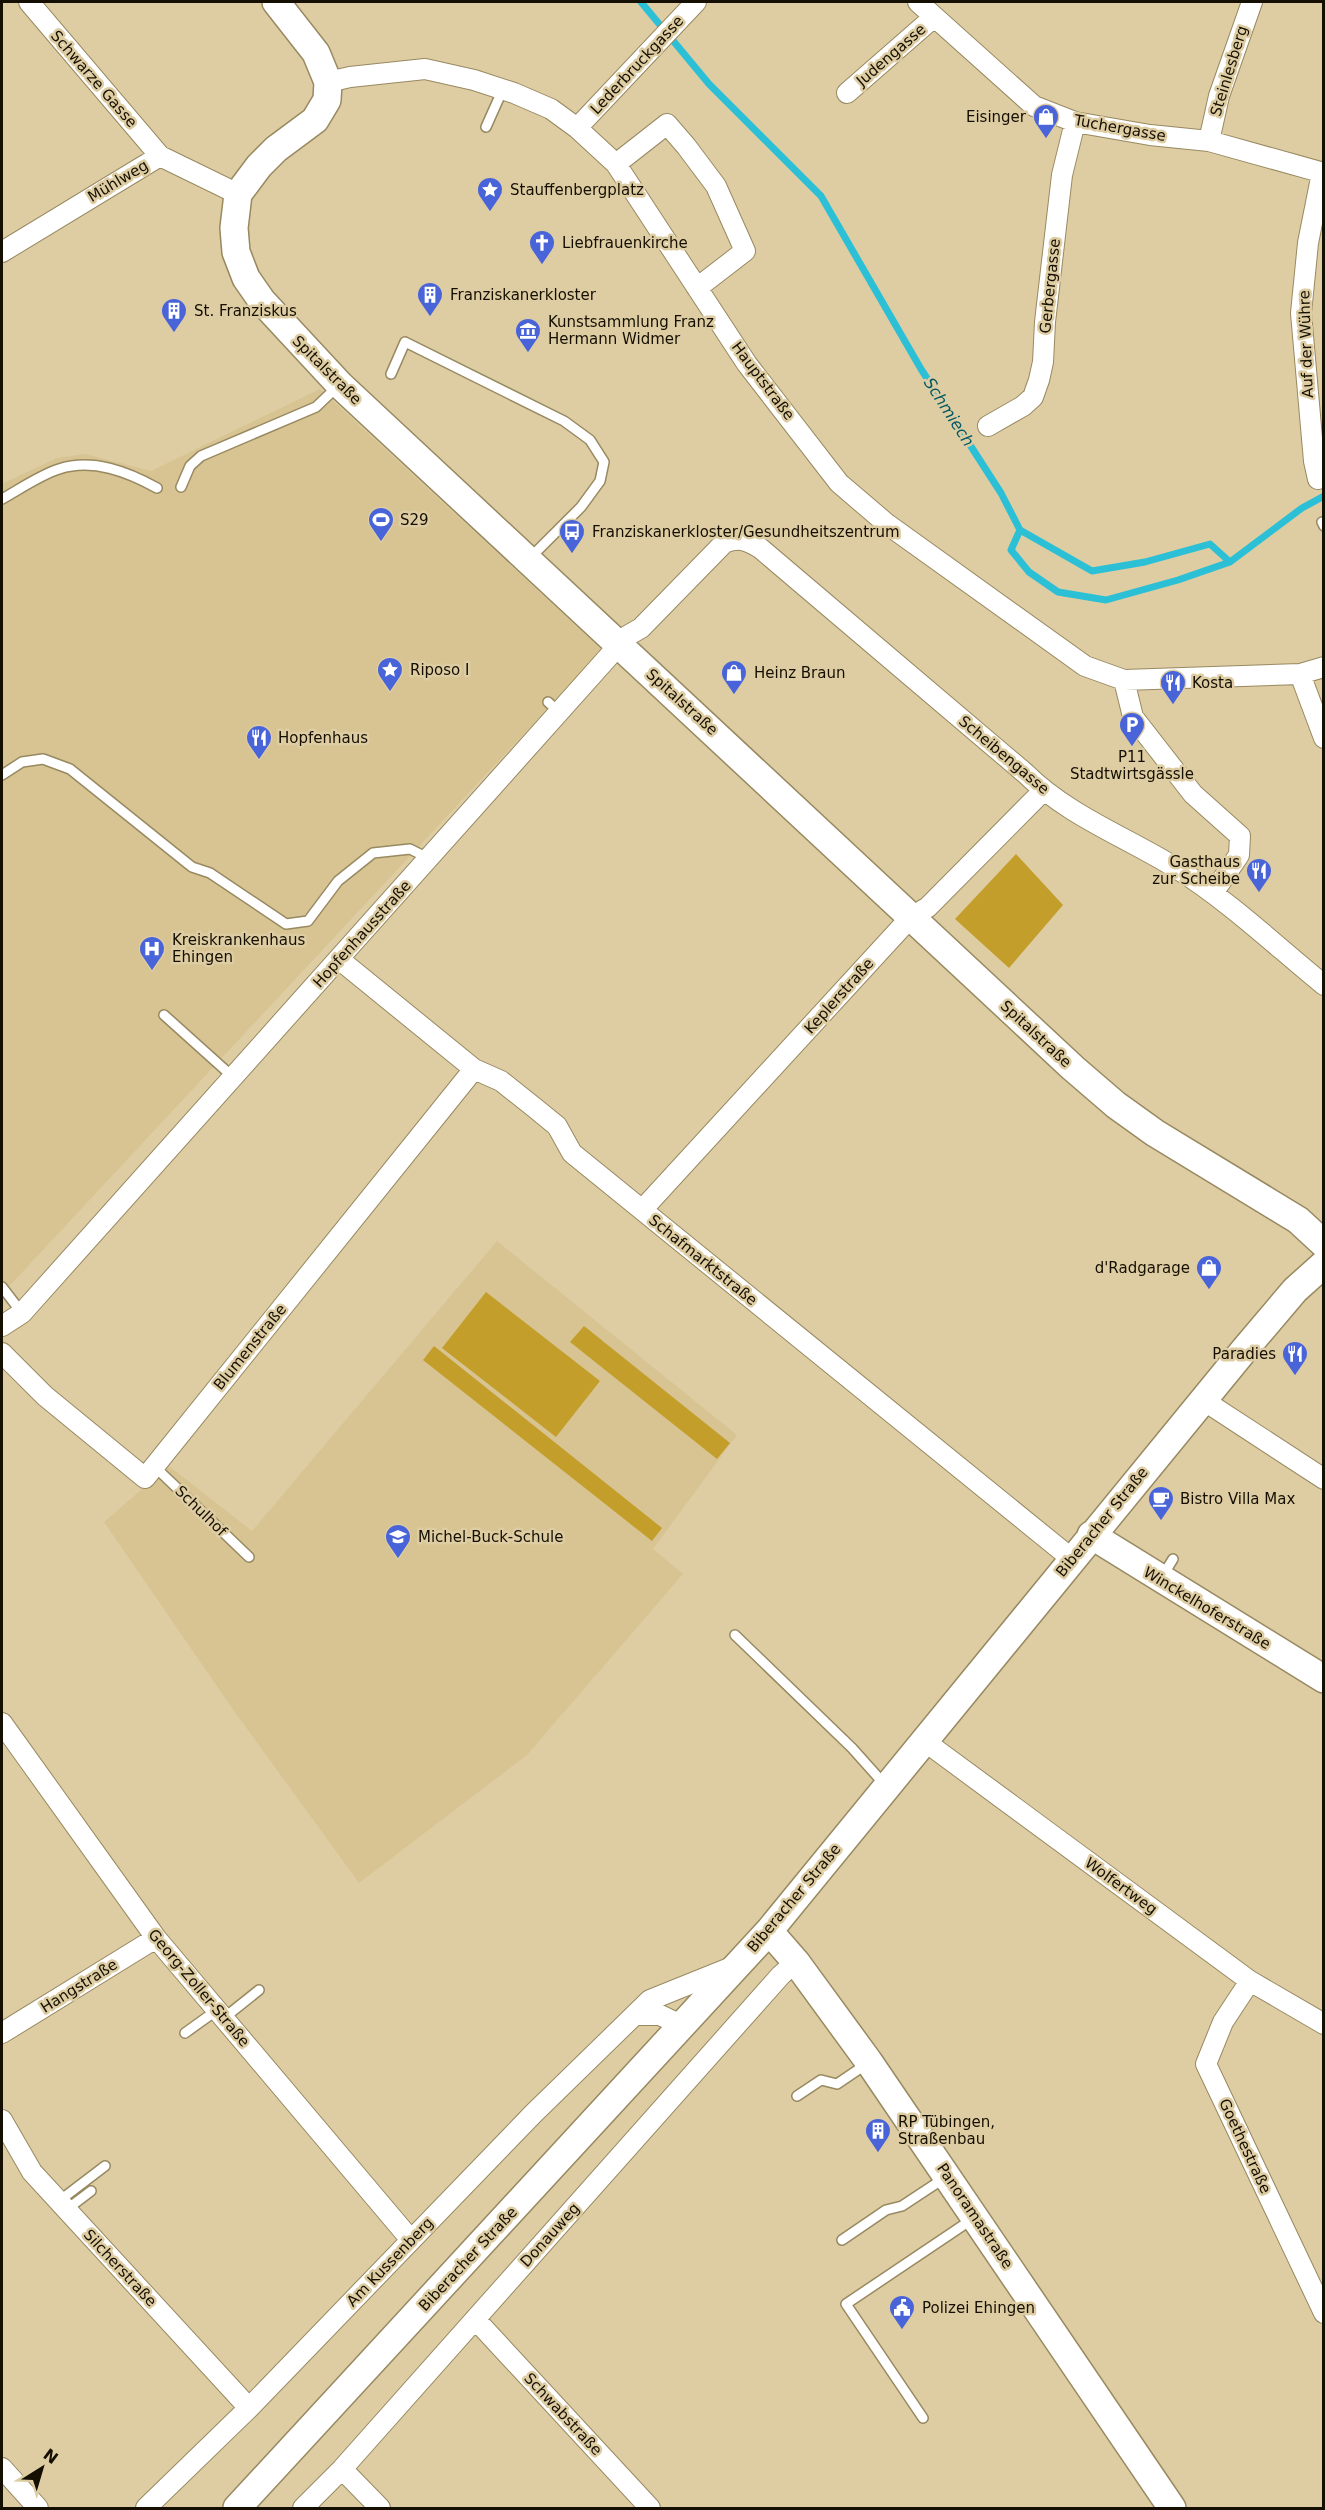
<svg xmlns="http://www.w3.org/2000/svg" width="1325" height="2510" font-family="'DejaVu Sans',sans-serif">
<rect width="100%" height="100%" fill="#decda3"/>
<path fill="#d7c492" d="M 320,389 L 602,650 L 2,1294 L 2,484 L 57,458 L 85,454 L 151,471 Z
M 497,1241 L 737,1435 L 653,1549 L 683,1574 L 527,1755 L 359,1883 L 232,1708 L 104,1522 L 169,1466 L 252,1531 Z"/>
<path fill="#c49e2a" d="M 1016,854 L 1063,905 L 1009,968 L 955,919 Z
M 486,1292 L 600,1381 L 556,1437 L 442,1348 Z
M 584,1326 L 730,1443 L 717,1459 L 570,1342 Z
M 434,1346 L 662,1528 L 652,1541 L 423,1360 Z"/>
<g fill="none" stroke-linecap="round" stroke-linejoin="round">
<path stroke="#2bc0d5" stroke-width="7" d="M 641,2 L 709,84 L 821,196 L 921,369 L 1001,493 L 1020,530 L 1011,550 L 1029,572 L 1058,592 L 1106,600 L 1178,580 L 1230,562 L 1302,508 L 1324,496
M 1020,530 L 1092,571 L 1145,562 L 1210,544 L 1230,562"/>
<defs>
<path id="lane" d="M 486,127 L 503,89
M 391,374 L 405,342 L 564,421 L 590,440 L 604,462 L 600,481 L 581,507 L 530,558
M 181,487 L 190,466 L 201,456 L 316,407 L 338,386
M 2,499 C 20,489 40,475 59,469 C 93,458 128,472 157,488
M 1322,522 L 1324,526
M 548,702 L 560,713
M 2,775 L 22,762 L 43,759 L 70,769 L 192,867 L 210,873 L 286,924 L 308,921 L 338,881 L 373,853 L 410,849 L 428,858
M 164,1015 L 233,1077
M 2,1287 L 22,1313
M 154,1466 L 249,1557
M 1162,1577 L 1173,1559
M 735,1635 L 852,1748 L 886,1786
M 224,2018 L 259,1990
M 185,2033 L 217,2010
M 797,2096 L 821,2080 L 837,2084 L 868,2063
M 59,2201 L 105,2166
M 66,2210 L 91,2191
M 842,2240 L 886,2210 L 902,2206 L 946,2177
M 923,2418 L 846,2304 L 974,2218"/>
<path id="street" d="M 29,2 L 160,156 L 238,194
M 918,2 L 1034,106 L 1075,122 L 1150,135 L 1209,141 L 1324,173
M 328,82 L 350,77 L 425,69 L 474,80 L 514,93 L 551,109 L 577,128 L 616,164 L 747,364 L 839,483 L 887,524 L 1085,666 L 1124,680 L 1300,674 L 1324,667
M 847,93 L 934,17
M 577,128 L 696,2
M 1209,141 L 1219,96 L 1252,2
M 616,164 L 667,124 L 686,146 L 716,186 L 745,251 L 697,288
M 2,252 L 160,156
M 988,426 L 1023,406 L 1033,397 L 1039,380 L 1043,362 L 1045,322 L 1062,175 L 1075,122
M 1318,479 L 1314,461 L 1301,313 L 1308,243 L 1322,173
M 1300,674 L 1324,738
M 1124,680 L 1133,717 L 1193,794 L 1240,836 L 1239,855 L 1213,893
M 340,960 L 474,1069 L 501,1081 L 535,1108 L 557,1126 L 572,1153 L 1072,1559
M 642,1210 L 910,918 L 928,907 L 1043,791
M 2,1326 L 22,1313 L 627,636 L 641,628 L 724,543 C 739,537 746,540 760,548 L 1025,773 C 1067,815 1126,837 1176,868 C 1229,901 1276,946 1324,985
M 2,1353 L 45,1396 L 145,1478 L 474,1069
M 1203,1400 L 1324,1479
M 2,1723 L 156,1938 L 411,2240
M 923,1740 L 1250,1981 L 1324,2024
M 1250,1981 L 1223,2022 L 1206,2064 L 1324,2313
M 635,2015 L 660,2015 L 683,2026
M 2,2033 L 156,1938
M 2,2120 L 32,2172 L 249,2408
M 475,2319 L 650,2508
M 2,2468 L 38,2508
M 342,2469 L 380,2508
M 146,2508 L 249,2408 L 533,2114 L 650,2000 L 732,1967
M 303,2508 L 342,2469 L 781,1975 L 796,1962"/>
<path id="secondary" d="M 276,2 L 316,53 L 328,82 L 327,100 L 315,120 L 276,149 L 259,166 L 238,194 L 234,228 L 236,252 L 246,278 L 262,301 L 340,385 L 1073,1068 L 1116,1105 L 1155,1133 L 1298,1220 L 1324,1244
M 1091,1535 L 1324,1679
M 769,1931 L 796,1962 L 869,2062 L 1172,2508
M 237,2508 L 769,1931 L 1245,1349 L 1295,1290 L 1324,1264"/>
</defs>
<use href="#lane" stroke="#988961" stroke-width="12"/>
<use href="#street" stroke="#988961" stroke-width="22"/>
<use href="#secondary" stroke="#988961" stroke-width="30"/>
<use href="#lane" stroke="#fff" stroke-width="9"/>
<use href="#street" stroke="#fff" stroke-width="20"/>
<use href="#secondary" stroke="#fff" stroke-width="27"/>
</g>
<defs>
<symbol id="shop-pin" viewBox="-11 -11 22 30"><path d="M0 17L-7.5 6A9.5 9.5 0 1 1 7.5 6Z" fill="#4864d8" stroke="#decda3"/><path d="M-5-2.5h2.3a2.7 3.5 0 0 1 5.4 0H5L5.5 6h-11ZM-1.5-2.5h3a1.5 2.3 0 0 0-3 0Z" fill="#fff"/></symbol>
<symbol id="sight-pin" viewBox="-11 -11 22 30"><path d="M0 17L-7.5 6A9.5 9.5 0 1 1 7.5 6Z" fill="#4864d8" stroke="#decda3"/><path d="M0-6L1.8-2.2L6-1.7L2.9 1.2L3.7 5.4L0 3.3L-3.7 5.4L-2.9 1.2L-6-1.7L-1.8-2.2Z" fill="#fff"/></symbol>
<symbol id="church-pin" viewBox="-11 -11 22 30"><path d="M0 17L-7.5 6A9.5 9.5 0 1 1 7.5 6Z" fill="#4864d8" stroke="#decda3"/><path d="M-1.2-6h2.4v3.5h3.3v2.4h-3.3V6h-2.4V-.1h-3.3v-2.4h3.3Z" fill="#fff"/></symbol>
<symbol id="building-pin" viewBox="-11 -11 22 30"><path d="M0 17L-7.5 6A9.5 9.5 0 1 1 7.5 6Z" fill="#4864d8" stroke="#decda3"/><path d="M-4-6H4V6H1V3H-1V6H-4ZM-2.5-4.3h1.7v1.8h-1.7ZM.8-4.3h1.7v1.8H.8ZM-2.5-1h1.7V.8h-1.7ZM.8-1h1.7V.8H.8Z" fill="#fff"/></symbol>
<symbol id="museum-pin" viewBox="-11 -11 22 30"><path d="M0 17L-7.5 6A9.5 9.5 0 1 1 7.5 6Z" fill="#4864d8" stroke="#decda3"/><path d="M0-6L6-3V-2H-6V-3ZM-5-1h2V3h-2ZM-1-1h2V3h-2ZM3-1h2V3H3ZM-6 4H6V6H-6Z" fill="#fff"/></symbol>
<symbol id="stadium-pin" viewBox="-11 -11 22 30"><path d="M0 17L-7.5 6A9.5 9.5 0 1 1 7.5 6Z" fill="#4864d8" stroke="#decda3"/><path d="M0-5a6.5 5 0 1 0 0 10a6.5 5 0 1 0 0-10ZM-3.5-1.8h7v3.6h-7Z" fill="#fff"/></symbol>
<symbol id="bus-pin" viewBox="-11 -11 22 30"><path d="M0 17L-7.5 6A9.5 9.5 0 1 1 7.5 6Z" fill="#4864d8" stroke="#decda3"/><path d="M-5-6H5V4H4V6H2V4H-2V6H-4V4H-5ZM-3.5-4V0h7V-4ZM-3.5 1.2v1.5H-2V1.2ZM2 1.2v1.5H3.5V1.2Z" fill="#fff"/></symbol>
<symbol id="restaurant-pin" viewBox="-11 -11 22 30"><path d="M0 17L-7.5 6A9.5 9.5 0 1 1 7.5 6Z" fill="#4864d8" stroke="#decda3"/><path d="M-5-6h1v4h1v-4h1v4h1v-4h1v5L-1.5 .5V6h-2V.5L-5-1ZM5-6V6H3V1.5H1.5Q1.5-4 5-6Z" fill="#fff"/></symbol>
<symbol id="parking-pin" viewBox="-11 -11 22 30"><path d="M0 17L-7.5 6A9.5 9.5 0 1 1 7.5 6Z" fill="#4864d8" stroke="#decda3"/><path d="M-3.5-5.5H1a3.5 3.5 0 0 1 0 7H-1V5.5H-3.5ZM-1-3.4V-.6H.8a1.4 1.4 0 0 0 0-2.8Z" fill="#fff"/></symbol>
<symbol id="hospital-pin" viewBox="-11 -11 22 30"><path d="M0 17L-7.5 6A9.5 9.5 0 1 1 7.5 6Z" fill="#4864d8" stroke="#decda3"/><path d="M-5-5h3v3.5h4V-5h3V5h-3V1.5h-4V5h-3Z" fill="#fff"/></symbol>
<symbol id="cafe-pin" viewBox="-11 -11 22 30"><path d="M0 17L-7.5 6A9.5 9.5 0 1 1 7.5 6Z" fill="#4864d8" stroke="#decda3"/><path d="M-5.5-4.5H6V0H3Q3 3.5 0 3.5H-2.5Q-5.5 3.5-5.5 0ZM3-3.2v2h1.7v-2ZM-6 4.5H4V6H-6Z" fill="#fff"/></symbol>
<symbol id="school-pin" viewBox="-11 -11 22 30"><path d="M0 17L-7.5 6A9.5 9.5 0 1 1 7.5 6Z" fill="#4864d8" stroke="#decda3"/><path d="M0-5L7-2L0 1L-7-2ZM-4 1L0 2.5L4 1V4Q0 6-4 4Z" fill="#fff"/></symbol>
<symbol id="civic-pin" viewBox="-11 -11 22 30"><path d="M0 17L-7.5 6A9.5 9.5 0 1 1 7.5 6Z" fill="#4864d8" stroke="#decda3"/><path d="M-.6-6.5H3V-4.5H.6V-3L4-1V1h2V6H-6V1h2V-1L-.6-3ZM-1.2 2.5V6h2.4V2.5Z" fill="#fff"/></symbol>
</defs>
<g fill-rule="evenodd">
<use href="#shop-pin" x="1031" y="102" width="30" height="40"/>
<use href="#sight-pin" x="475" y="175" width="30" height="40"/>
<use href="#church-pin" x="527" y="228" width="30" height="40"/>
<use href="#building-pin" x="415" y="280" width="30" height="40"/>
<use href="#building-pin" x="159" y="296" width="30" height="40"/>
<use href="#museum-pin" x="513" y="316" width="30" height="40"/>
<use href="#stadium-pin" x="366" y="505" width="30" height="40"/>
<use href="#bus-pin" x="557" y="517" width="30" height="40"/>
<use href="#sight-pin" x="375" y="655" width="30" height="40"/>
<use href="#shop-pin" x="719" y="658" width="30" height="40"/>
<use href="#restaurant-pin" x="1158" y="668" width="30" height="40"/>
<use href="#parking-pin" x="1117" y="710" width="30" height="40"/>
<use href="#restaurant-pin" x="244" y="723" width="30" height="40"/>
<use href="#restaurant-pin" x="1244" y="856" width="30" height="40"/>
<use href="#hospital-pin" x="137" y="934" width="30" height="40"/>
<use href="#shop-pin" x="1194" y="1253" width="30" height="40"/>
<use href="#restaurant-pin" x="1280" y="1339" width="30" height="40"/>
<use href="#cafe-pin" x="1146" y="1484" width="30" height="40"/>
<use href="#school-pin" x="383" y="1522" width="30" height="40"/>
<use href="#building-pin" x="863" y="2116" width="30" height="40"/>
<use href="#civic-pin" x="887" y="2293" width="30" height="40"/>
</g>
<g text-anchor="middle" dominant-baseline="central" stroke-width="5" stroke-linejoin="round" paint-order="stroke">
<g font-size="15" fill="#150f02" stroke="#decda3">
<text transform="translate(891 55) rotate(-41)">Judengasse</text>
<text transform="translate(637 65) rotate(-47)">Lederbruckgasse</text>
<text transform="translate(1229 71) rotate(-73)">Steinlesberg</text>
<text transform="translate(94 79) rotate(49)">Schwarze Gasse</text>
<text transform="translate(1120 128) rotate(10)">Tuchergasse</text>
<text transform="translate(118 181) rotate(-31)">Mühlweg</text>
<text transform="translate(1050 286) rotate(-84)">Gerbergasse</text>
<text transform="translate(1306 344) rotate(-92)">Auf der Wühre</text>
<text transform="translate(327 370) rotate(45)">Spitalstraße</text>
<text transform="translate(763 381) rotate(53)">Hauptstraße</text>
<text transform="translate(682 702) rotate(42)">Spitalstraße</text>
<text transform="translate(1004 755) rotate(40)">Scheibengasse</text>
<text transform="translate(362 934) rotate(-48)">Hopfenhausstraße</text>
<text transform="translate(839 996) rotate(-48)">Keplerstraße</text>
<text transform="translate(1036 1034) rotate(43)">Spitalstraße</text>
<text transform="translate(703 1260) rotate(39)">Schafmarktstraße</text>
<text transform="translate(250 1347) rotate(-51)">Blumenstraße</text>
<text transform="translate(201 1511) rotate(44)">Schulhof</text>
<text transform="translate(1102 1522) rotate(-51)">Biberacher Straße</text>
<text transform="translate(1207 1608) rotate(31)">Winckelhoferstraße</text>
<text transform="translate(1121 1886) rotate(36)">Wolfertweg</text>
<text transform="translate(794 1898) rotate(-50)">Biberacher Straße</text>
<text transform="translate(79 1986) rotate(-32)">Hangstraße</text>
<text transform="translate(199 1988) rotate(50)">Georg-Zoller-Straße</text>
<text transform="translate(1245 2146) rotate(65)">Goethestraße</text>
<text transform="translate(975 2216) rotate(56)">Panoramastraße</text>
<text transform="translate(550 2235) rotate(-48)">Donauweg</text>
<text transform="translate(468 2259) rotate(-47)">Biberacher Straße</text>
<text transform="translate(390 2262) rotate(-46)">Am Kussenberg</text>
<text transform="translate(120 2268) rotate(47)">Silcherstraße</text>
<text transform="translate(563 2414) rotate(47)">Schwabstraße</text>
</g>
<g font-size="15" fill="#150f02" stroke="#decda3" text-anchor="start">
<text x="1026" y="117" text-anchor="end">Eisinger</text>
<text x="510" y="190">Stauffenbergplatz</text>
<text x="562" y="243">Liebfrauenkirche</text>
<text x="450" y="295">Franziskanerkloster</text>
<text x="194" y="311">St. Franziskus</text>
<text x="548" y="322">Kunstsammlung Franz<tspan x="548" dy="17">Hermann Widmer</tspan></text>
<text x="400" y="520">S29</text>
<text x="592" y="532">Franziskanerkloster/Gesundheitszentrum</text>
<text x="410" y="670">Riposo I</text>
<text x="754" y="673">Heinz Braun</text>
<text x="1192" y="683">Kosta</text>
<text x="278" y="738">Hopfenhaus</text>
<text x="1132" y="757" text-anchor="middle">P11<tspan x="1132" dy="17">Stadtwirtsgässle</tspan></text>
<text x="1240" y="862" text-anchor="end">Gasthaus<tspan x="1240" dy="17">zur Scheibe</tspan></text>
<text x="172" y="940">Kreiskrankenhaus<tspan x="172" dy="17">Ehingen</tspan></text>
<text x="1190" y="1268" text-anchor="end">d'Radgarage</text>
<text x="1276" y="1354" text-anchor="end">Paradies</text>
<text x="1180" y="1499">Bistro Villa Max</text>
<text x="418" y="1537">Michel-Buck-Schule</text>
<text x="898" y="2122">RP Tübingen,<tspan x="898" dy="17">Straßenbau</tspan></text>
<text x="922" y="2308">Polizei Ehingen</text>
</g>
<g font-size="16" font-style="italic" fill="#045963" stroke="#decda3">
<text transform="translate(949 412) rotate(57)">Schmiech</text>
</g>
</g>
<rect width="1325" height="2510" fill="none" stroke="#150f02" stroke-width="6"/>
<g transform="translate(42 2468) rotate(37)" stroke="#decda3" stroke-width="4.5" paint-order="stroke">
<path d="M0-4.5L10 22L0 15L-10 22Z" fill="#150f02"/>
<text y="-9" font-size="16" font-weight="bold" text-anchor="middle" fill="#150f02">N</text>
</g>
</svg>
